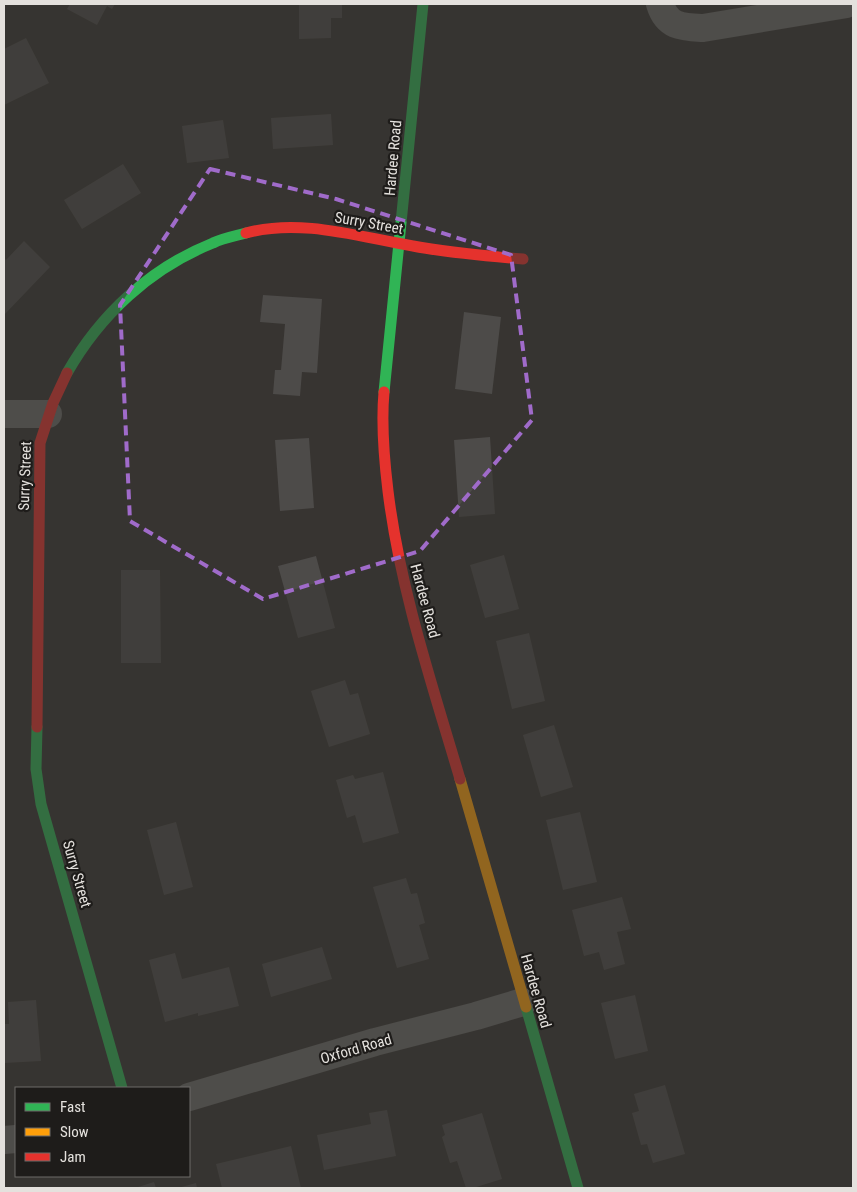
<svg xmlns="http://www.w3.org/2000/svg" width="857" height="1192" font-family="'Roboto Condensed',sans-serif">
<rect width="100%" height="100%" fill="#373431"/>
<path fill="#4d4b49" d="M 70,4 L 115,4 L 112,9 L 107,6 L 97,25 L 67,9 Z
M 299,4 L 342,4 L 342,18 L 331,18 L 331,38 L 299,39 Z
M 26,38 L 49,83 L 4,105 L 4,49 Z
M 331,114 L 333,145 L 273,149 L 271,118 Z
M 223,120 L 229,158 L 187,163 L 182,126 Z
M 123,164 L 141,193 L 82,229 L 64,200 Z
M 24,241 L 50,267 L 4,315 L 4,260 L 5,259 L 6,260 Z
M 263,295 L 322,299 L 317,373 L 302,372 L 300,396 L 273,394 L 275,370 L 281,370 L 285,324 L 260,322 Z
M 464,312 L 501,317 L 492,394 L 455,389 Z
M 490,437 L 495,514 L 459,517 L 454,440 Z
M 309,438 L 314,508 L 280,511 L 275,440 Z
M 504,555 L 519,609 L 485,618 L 470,565 Z
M 316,556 L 335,628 L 298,638 L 278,566 Z
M 121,570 L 160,570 L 161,663 L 121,663 Z
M 529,633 L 545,701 L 512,709 L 496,641 Z
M 345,680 L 350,695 L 358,693 L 370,734 L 329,747 L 311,691 Z
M 554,725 L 573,787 L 541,797 L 523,735 Z
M 383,772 L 399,833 L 363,843 L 355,815 L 347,818 L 336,780 L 353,775 L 355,779 Z
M 580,812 L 597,882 L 563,890 L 546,820 Z
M 176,822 L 193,887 L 164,895 L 147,830 Z
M 406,878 L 411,894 L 417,893 L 425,923 L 419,925 L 429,959 L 397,968 L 373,887 Z
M 622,897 L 631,929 L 617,932 L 625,964 L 604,970 L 599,952 L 584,956 L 572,910 Z
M 322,947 L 332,979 L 271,997 L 262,964 Z
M 175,953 L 182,979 L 229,967 L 239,1006 L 198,1016 L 198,1013 L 165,1022 L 149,960 Z
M 635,995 L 648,1051 L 615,1059 L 601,1003 Z
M 36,1000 L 41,1061 L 4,1063 L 4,1024 L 9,1024 L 8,1002 Z
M 665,1085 L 685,1154 L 653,1163 L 647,1144 L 641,1145 L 632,1113 L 639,1111 L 634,1094 Z
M 387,1110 L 396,1156 L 324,1170 L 317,1135 L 371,1124 L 369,1113 Z
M 482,1113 L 502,1179 L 473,1188 L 466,1188 L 457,1161 L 450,1163 L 442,1137 L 445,1135 L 442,1125 Z
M 291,1146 L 301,1188 L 222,1188 L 216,1164 Z
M 154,1182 L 156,1188 L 135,1188 Z
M 196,1183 L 197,1188 L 178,1188 Z"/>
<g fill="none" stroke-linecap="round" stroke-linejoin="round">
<path stroke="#6a6a68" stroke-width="28" d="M 660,4 C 667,27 682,27 703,28 L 847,4
M 4,414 L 48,414
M 189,1097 L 375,1042 L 476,1016 L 523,1002
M 4,1140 L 16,1139"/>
<path stroke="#30b455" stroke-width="11" d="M 67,373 C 100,315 150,268 213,243 C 223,238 235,236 246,233
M 384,392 L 423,4
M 37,727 L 36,769 L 41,804 L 122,1088
M 526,1007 L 578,1188"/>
<path stroke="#ff9f0a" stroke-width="11" d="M 460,779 L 526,1007"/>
<path stroke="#e5322d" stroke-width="11" d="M 246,233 C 301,218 359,237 413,246 C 449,253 486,256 523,259
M 384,392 C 381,425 384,458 388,491 C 400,589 432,684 460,779
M 37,727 L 40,443 L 53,403 L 67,373"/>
</g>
<path d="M0 0H857V1192H0ZM 210,169 L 336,199 L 511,255 L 532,420 L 420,551 L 263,599 L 130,521 L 120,305 Z" fill="#373431" fill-opacity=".55" fill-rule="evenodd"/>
<path fill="none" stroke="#a06bca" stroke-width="4" stroke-dasharray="10 6" stroke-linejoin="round" d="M 210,169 L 336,199 L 511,255 L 532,420 L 420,551 L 263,599 L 130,521 L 120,305 Z"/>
<g text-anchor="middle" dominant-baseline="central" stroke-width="4.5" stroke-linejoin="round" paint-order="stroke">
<g font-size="15" fill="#e4e1dd" stroke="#1e1c1a">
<text transform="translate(393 158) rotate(-85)">Hardee Road</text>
<text transform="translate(369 223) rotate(10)">Surry Street</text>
<text transform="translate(25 476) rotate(-88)">Surry Street</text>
<text transform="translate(425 601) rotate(75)">Hardee Road</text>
<text transform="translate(77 874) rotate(74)">Surry Street</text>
<text transform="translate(536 991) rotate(74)">Hardee Road</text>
<text transform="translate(356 1049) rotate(-16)">Oxford Road</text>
</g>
</g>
<rect width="857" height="1192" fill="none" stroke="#e4e1dd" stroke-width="10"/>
<rect x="15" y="1087" width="175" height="90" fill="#1e1c1a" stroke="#6d6b68"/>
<rect x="25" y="1103" width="25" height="8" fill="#30b455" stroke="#6d6b68"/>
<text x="60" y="1112" font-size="15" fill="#e4e1dd">Fast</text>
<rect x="25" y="1128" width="25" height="8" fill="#ff9f0a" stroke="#6d6b68"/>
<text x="60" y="1137" font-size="15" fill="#e4e1dd">Slow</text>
<rect x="25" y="1153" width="25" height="8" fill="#e5322d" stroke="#6d6b68"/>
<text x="60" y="1162" font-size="15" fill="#e4e1dd">Jam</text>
</svg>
